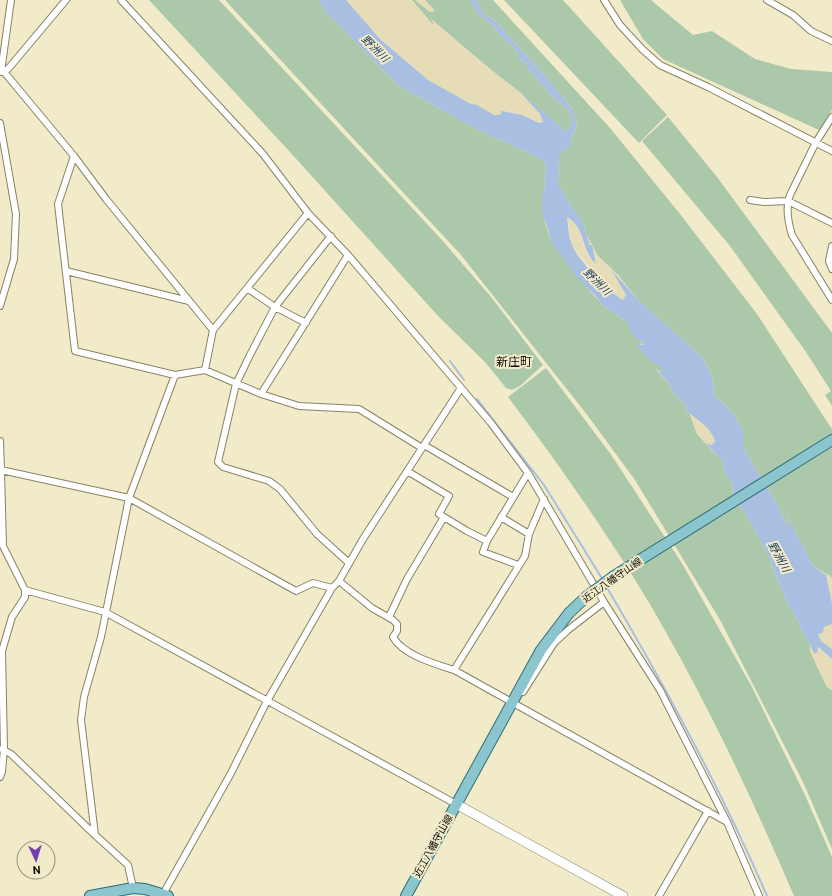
<svg xmlns="http://www.w3.org/2000/svg" width="832" height="896" font-family="Roboto,'Noto Sans JP',sans-serif">
<rect width="100%" height="100%" fill="#f1ebc9"/>
<path fill="#acc8aa" d="M 149,0 L 219,0 L 441,239 L 492,298 L 543,365 L 520,386 L 512,390 L 506,388 L 485,362 L 439,317 L 290,152 Z
M 225,0 L 318,0 L 328,14 L 399,86 L 478,130 L 539,158 L 546,164 L 544,191 L 542,195 L 545,223 L 552,243 L 594,296 L 599,300 L 601,304 L 627,322 L 636,337 L 645,345 L 639,343 L 663,368 L 663,371 L 656,369 L 670,385 L 675,395 L 686,405 L 687,411 L 686,411 L 690,414 L 697,434 L 723,462 L 724,471 L 732,484 L 733,496 L 748,517 L 768,555 L 787,603 L 799,622 L 801,630 L 804,633 L 810,644 L 810,651 L 827,687 L 832,690 L 832,849 L 803,782 L 720,620 L 635,480 L 588,416 L 461,255 Z
M 412,0 L 415,0 L 430,12 L 434,11 L 425,0 L 470,0 L 478,14 L 494,26 L 496,31 L 515,49 L 520,60 L 526,64 L 529,70 L 555,99 L 568,110 L 573,122 L 569,129 L 564,132 L 560,126 L 484,64 L 431,19 L 434,24 L 432,24 Z
M 477,0 L 493,0 L 610,128 L 680,214 L 757,314 L 824,417 L 832,429 L 832,578 L 812,565 L 786,513 L 790,526 L 787,526 L 778,506 L 743,447 L 743,432 L 735,416 L 719,399 L 715,398 L 712,377 L 703,358 L 638,300 L 618,275 L 598,256 L 587,236 L 581,219 L 571,207 L 558,184 L 559,155 L 571,145 L 572,136 L 577,125 L 573,110 L 548,79 L 493,19 L 485,15 Z
M 504,0 L 563,0 L 667,115 L 639,143 Z
M 620,0 L 651,0 L 693,35 L 712,31 L 755,59 L 791,69 L 832,72 L 832,110 L 819,130 L 663,59 L 643,39 Z
M 668,117 L 717,177 L 832,333 L 832,406 L 825,395 L 831,391 L 806,352 L 730,246 L 642,141 Z
M 546,368 L 612,456 L 683,565 L 752,687 L 805,795 L 832,857 L 832,896 L 794,896 C 751,795 704,696 648,601 C 605,530 558,463 508,397 Z"/>
<path fill="#e6dcb7" d="M 346,0 L 412,0 L 432,24 L 434,23 L 430,18 C 448,33 465,49 484,65 C 504,81 532,96 544,121 L 539,123 L 534,120 C 521,118 508,118 495,115 C 488,113 482,107 476,105 C 423,86 381,42 346,0 Z
M 415,0 L 425,0 L 435,11 L 430,12 Z
M 567,217 C 586,227 579,252 596,264 L 593,250 L 587,236 L 598,256 L 611,269 L 626,295 L 623,300 L 614,295 L 605,286 L 572,246 Z
M 690,414 C 700,419 711,430 715,441 L 712,445 C 698,441 694,427 690,414 Z
M 828,574 L 832,578 L 832,603 L 826,575 Z
M 829,624 L 832,624 L 832,649 L 821,641 L 818,634 L 823,633 L 823,627 Z
M 810,644 L 811,647 C 821,647 824,654 832,659 L 832,690 L 827,687 L 810,651 Z"/>
<path fill="#a9bfe2" d="M 318,0 L 346,0 L 381,40 L 428,80 L 469,103 L 477,105 L 494,115 L 500,115 L 502,111 L 522,115 L 539,123 L 543,122 L 540,114 L 521,93 L 560,126 L 564,132 L 568,129 L 573,122 L 568,110 L 555,99 L 529,70 L 526,64 L 520,60 L 515,49 L 496,31 L 494,26 L 478,14 L 470,0 L 477,0 L 485,15 L 493,19 L 548,79 L 573,110 L 577,125 L 572,136 L 571,145 L 559,155 L 558,184 L 571,207 L 581,219 L 590,245 L 592,245 L 596,264 C 580,250 586,227 567,217 C 568,226 569,237 572,245 C 578,260 610,293 623,300 L 626,295 L 611,269 L 638,300 L 703,358 L 712,377 L 715,398 L 719,399 L 735,416 L 743,432 L 743,447 L 778,506 L 787,526 L 790,526 L 784,509 L 812,565 L 826,575 L 832,603 L 832,624 L 824,627 L 823,633 L 818,634 L 821,641 L 832,649 L 832,659 L 818,647 L 817,653 L 814,653 L 804,633 L 801,630 L 799,622 L 787,603 L 768,555 L 748,517 L 733,496 L 732,484 L 724,471 L 723,462 L 706,443 L 712,445 L 715,441 C 710,426 696,419 685,410 L 687,410 L 686,405 L 675,395 L 670,385 L 656,368 L 662,371 L 663,368 L 649,360 L 636,344 L 645,345 L 632,335 L 627,322 L 601,304 L 599,300 L 578,278 L 552,243 L 542,211 L 542,195 L 544,191 L 546,164 L 539,158 L 478,130 L 399,86 L 328,14 Z"/>
<g fill="none" stroke-linecap="round" stroke-linejoin="round">
<path stroke="#a9bfe2" stroke-width="2" d="M 450,361 L 464,380
M 477,399 L 544,485 L 603,580
M 606,586 C 665,686 721,789 767,896"/>
<defs>
<path id="street" d="M 121,0 L 263,154 L 308,213 L 348,255 L 491,423 L 528,473 L 604,602 L 660,690 L 727,822 L 759,896
M 604,0 L 620,25 L 642,49 L 660,65 L 708,87 L 832,151
M 767,0 L 793,15 L 811,31 L 832,41
M 0,67 L 74,156 L 106,199 L 213,330
M 0,72 L 8,69 L 66,0
M 1,72 L 11,0
M 832,117 L 816,142 L 790,195 C 785,208 788,222 792,235 L 832,300
M 0,123 L 16,214 L 14,259 L 0,306
M 74,156 L 58,204 L 75,351 L 175,375 L 205,370 L 261,394 L 299,406 L 359,409 L 422,448
M 750,200 L 764,202 L 788,201 L 832,223
M 331,236 L 275,307 L 250,355 L 236,384 L 218,462 L 223,467 L 269,481 L 280,489 L 317,534 L 349,563
M 832,246 L 829,261 L 832,269
M 66,271 L 189,301
M 247,288 L 275,307 L 306,323
M 205,370 L 213,330 L 308,213
M 261,394 L 348,255
M 0,441 L 1,470 L 0,470
M 424,445 L 513,497
M 407,471 L 449,496 L 439,514 L 467,531 L 487,541
M 501,517 L 529,534
M 518,565 L 483,552 L 487,541 L 528,473
M 339,581 L 372,608 L 393,620 L 397,624 L 397,631 L 393,637 C 403,655 435,664 454,670 L 727,822
M 25,590 L 105,612 L 456,804
M 389,617 L 407,579 L 444,517
M 454,670 L 525,556 L 529,534 L 544,499
M 523,692 L 554,643 L 568,630 L 604,602
M 2,749 L 11,754 L 95,835 L 128,865 L 133,888
M 0,777 L 2,772 L 4,749 L 2,651 L 12,617 L 25,597 L 25,590 L 3,546 L 1,470 L 129,498 L 296,591 L 313,583 L 332,588
M 95,835 L 81,720 L 84,697 L 101,637 L 129,498 L 175,375
M 162,896 L 230,775 L 267,701 L 332,588 L 339,581 L 363,539 L 461,388
M 659,896 L 708,811"/>
<path id="secondary" d="M 456,804 L 623,896"/>
<path id="primary" d="M 614,576 L 832,440
M 90,896 L 133,888 L 145,889 L 168,896
M 406,896 L 541,650 L 569,613 L 586,597"/>
</defs>
<use href="#street" stroke="#888364" stroke-width="8"/>
<use href="#secondary" stroke="#888364" stroke-width="10"/>
<use href="#primary" stroke="#2d6c73" stroke-width="12"/>
<use href="#street" stroke="#fff" stroke-width="6"/>
<use href="#secondary" stroke="#fff" stroke-width="9"/>
<use href="#primary" stroke="#8bc6cf" stroke-width="10"/>
<defs>
<path id="primary-bridge" d="M 586,597 L 614,576"/>
</defs>
<use href="#primary-bridge" stroke="#2d6c73" stroke-width="12" stroke-linecap="butt"/>
<use href="#primary-bridge" stroke="#8bc6cf" stroke-width="10"/>
</g>
<g text-anchor="middle" dominant-baseline="central" stroke-width="4" stroke-linejoin="round" paint-order="stroke">
<g font-size="10" fill="#0e0c03" stroke="#f1ebc9">
<text transform="translate(612 580) rotate(-35)">近江八幡守山線</text>
<text transform="translate(433 846) rotate(-61)">近江八幡守山線</text>
</g>
<g font-size="11" font-style="italic" fill="#1b3864" stroke="#f1ebc9">
<text transform="translate(375 49) rotate(45)">野洲川</text>
<text transform="translate(597 282) rotate(45)">野洲川</text>
<text transform="translate(779 557) rotate(61)">野洲川</text>
</g>
<g font-size="12" fill="#0e0c03" stroke="#f1ebc9">
<text x="514" y="362">新庄町</text>
</g>
</g>
<g transform="translate(36 860) rotate(176)"><circle r="19" fill="#f1ebc9" stroke="#96927a"/>
<path d="M0-3L7 15L0 10L-7 15Z" fill="#753db4"/>
<text y="-6" font-size="11" font-weight="bold" text-anchor="middle" fill="#0e0c03">N</text>
</g>
</svg>
